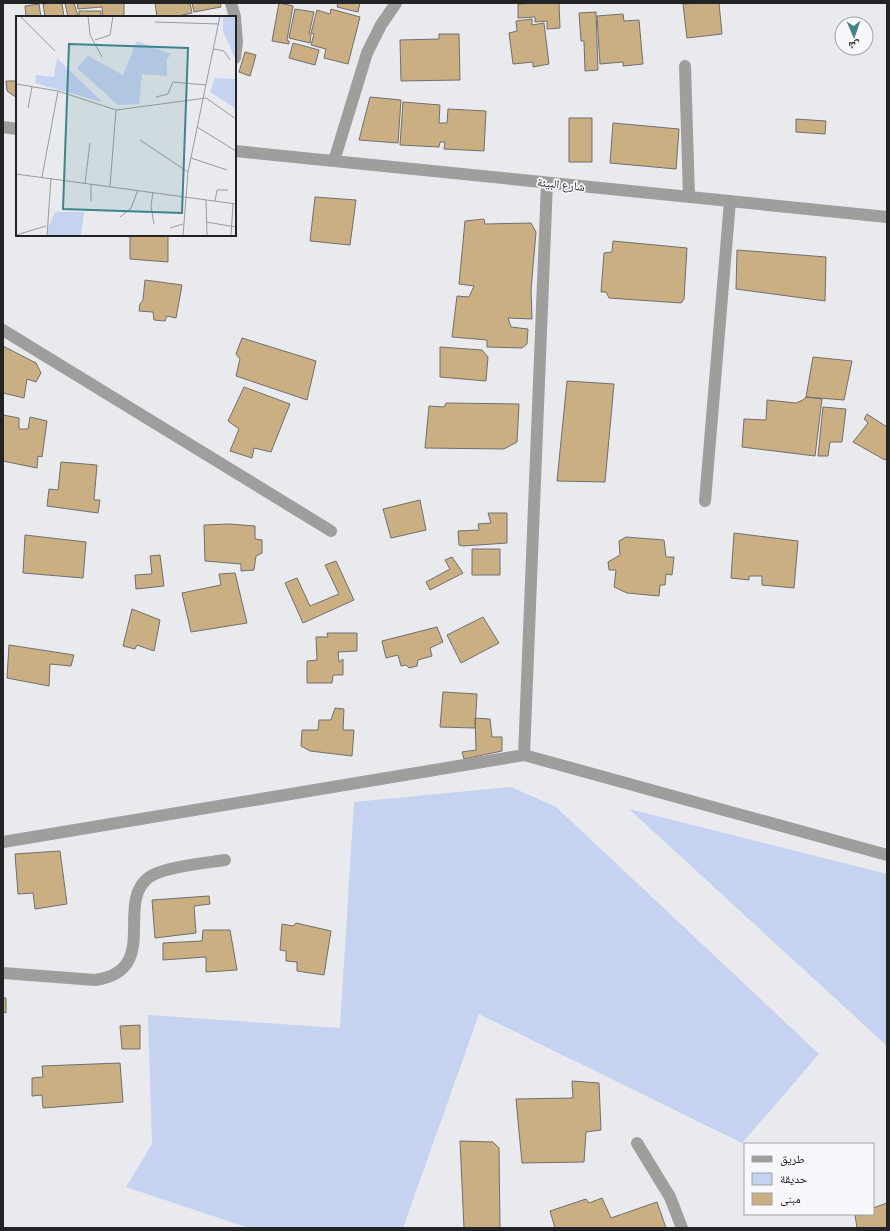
<svg xmlns="http://www.w3.org/2000/svg" width="890" height="1231" font-family="Merriweather,'Noto Naskh Arabic',serif">
<rect width="100%" height="100%" fill="#e9eaed"/>
<path fill="#c5d2f0" d="M 511,787 L 556,807 L 819,1054 L 742,1143 L 479,1014 L 403,1228 L 249,1228 L 126,1187 L 152,1144 L 148,1015 L 340,1028 L 354,802 Z
M 629,809 L 887,874 L 887,1046 Z"/>
<path fill="#caaf83" stroke="#706f6c" d="M 52,3 L 62,3 L 64,17 L 45,17 L 43,4 Z
M 65,3 L 74,3 L 78,16 L 68,17 Z
M 77,3 L 124,3 L 124,17 L 103,17 L 102,7 L 78,9 Z
M 155,3 L 190,3 L 192,13 L 173,17 L 157,17 Z
M 192,3 L 220,3 L 221,7 L 194,12 Z
M 279,3 L 293,6 L 287,40 L 289,41 L 289,44 L 272,41 Z
M 338,3 L 360,3 L 358,12 L 337,7 Z
M 540,3 L 559,3 L 560,28 L 547,29 L 547,21 L 535,22 L 535,17 L 518,18 L 518,4 Z
M 696,3 L 719,3 L 722,34 L 687,38 L 683,4 Z
M 39,4 L 41,17 L 26,17 L 25,6 Z
M 295,9 L 314,12 L 309,34 L 311,34 L 310,43 L 289,38 Z
M 331,9 L 360,17 L 348,64 L 324,58 L 326,49 L 311,45 L 314,34 L 311,33 L 317,10 L 330,14 Z
M 79,11 L 101,11 L 101,17 L 79,17 Z
M 596,12 L 598,70 L 585,71 L 584,41 L 581,41 L 579,13 Z
M 623,14 L 624,21 L 639,20 L 643,64 L 623,66 L 623,62 L 600,64 L 597,16 Z
M 532,19 L 532,25 L 544,23 L 549,64 L 533,67 L 533,62 L 513,64 L 509,33 L 517,31 L 516,21 Z
M 439,34 L 459,34 L 460,80 L 401,81 L 400,40 L 439,39 Z
M 293,43 L 319,50 L 315,65 L 289,58 Z
M 245,52 L 256,55 L 250,76 L 239,72 Z
M 6,81 L 17,81 L 17,98 L 7,91 Z
M 370,97 L 401,100 L 398,143 L 359,140 Z
M 403,102 L 440,105 L 439,123 L 447,123 L 448,109 L 486,111 L 484,151 L 444,149 L 445,142 L 440,142 L 439,147 L 400,145 Z
M 569,118 L 592,118 L 592,162 L 569,162 Z
M 796,119 L 826,121 L 825,134 L 796,132 Z
M 613,123 L 679,129 L 676,169 L 610,163 Z
M 315,197 L 356,200 L 350,245 L 310,241 Z
M 484,219 L 485,224 L 531,223 L 536,232 L 531,290 L 532,319 L 508,318 L 511,327 L 528,329 L 527,344 L 522,348 L 487,347 L 487,340 L 452,337 L 457,296 L 469,297 L 474,286 L 459,284 L 465,221 Z
M 130,235 L 168,235 L 168,262 L 130,259 Z
M 613,241 L 687,248 L 684,299 L 681,303 L 609,298 L 606,292 L 601,292 L 604,253 L 612,252 Z
M 737,250 L 826,257 L 825,301 L 736,289 Z
M 145,280 L 182,285 L 176,318 L 167,316 L 165,321 L 154,320 L 153,312 L 139,311 L 140,304 L 143,300 Z
M 242,338 L 316,361 L 307,400 L 236,376 L 240,359 L 236,354 Z
M 3,346 L 36,363 L 41,373 L 36,382 L 27,379 L 24,398 L 3,393 Z
M 440,347 L 482,350 L 488,357 L 486,381 L 440,377 Z
M 813,357 L 852,361 L 844,400 L 806,397 Z
M 567,381 L 614,384 L 605,482 L 557,481 Z
M 244,387 L 290,404 L 271,452 L 254,448 L 252,458 L 230,451 L 239,429 L 228,421 Z
M 806,397 L 822,399 L 815,456 L 742,447 L 744,419 L 766,420 L 767,400 L 796,403 L 803,400 Z
M 446,403 L 519,404 L 517,442 L 504,449 L 425,448 L 429,406 L 444,407 Z
M 823,407 L 846,409 L 842,442 L 830,442 L 828,456 L 818,456 Z
M 867,414 L 887,427 L 887,457 L 885,460 L 853,442 L 868,423 L 864,419 Z
M 3,415 L 19,418 L 19,429 L 28,429 L 30,417 L 47,421 L 42,457 L 38,456 L 37,468 L 3,461 Z
M 61,462 L 97,465 L 94,500 L 100,500 L 98,513 L 47,506 L 49,489 L 58,490 Z
M 420,500 L 426,530 L 391,538 L 383,509 Z
M 488,513 L 507,513 L 507,543 L 463,546 L 459,545 L 458,531 L 479,530 L 478,524 L 491,523 Z
M 229,524 L 255,526 L 255,539 L 262,540 L 262,553 L 256,556 L 254,570 L 241,571 L 241,564 L 205,561 L 204,525 Z
M 734,533 L 798,541 L 794,588 L 762,585 L 762,576 L 749,576 L 749,580 L 731,578 Z
M 25,535 L 86,542 L 83,578 L 23,573 Z
M 626,537 L 664,540 L 666,557 L 674,557 L 672,575 L 666,574 L 665,585 L 660,585 L 659,596 L 627,593 L 614,587 L 616,570 L 609,570 L 608,562 L 620,555 L 619,541 Z
M 472,549 L 500,549 L 500,575 L 472,575 Z
M 160,555 L 164,586 L 136,589 L 135,575 L 152,574 L 150,556 Z
M 452,557 L 463,573 L 430,590 L 426,582 L 450,569 L 445,560 Z
M 336,561 L 354,600 L 303,623 L 285,583 L 297,578 L 310,606 L 339,594 L 325,565 Z
M 235,573 L 247,623 L 191,632 L 182,593 L 221,585 L 219,574 Z
M 132,609 L 160,620 L 154,651 L 137,645 L 135,649 L 123,646 Z
M 483,617 L 499,643 L 461,663 L 447,635 Z
M 437,627 L 443,642 L 430,648 L 432,656 L 418,660 L 417,666 L 409,668 L 406,665 L 401,666 L 398,655 L 386,658 L 382,641 Z
M 327,633 L 357,633 L 357,651 L 338,652 L 339,662 L 343,659 L 343,675 L 333,675 L 332,683 L 307,683 L 307,661 L 317,660 L 316,637 L 328,637 Z
M 9,645 L 74,655 L 71,666 L 50,664 L 49,686 L 7,678 Z
M 443,692 L 477,694 L 475,728 L 440,727 Z
M 335,708 L 344,709 L 343,730 L 354,730 L 352,756 L 310,751 L 301,746 L 302,730 L 318,730 L 319,720 L 331,720 Z
M 475,718 L 490,719 L 492,737 L 502,737 L 502,751 L 464,759 L 462,752 L 476,750 Z
M 60,851 L 67,904 L 35,909 L 33,893 L 18,894 L 15,854 Z
M 209,896 L 210,904 L 194,906 L 196,933 L 155,938 L 152,900 Z
M 296,923 L 331,931 L 324,975 L 297,971 L 297,962 L 286,961 L 286,951 L 280,950 L 282,924 L 293,926 Z
M 203,930 L 230,930 L 237,970 L 206,972 L 206,957 L 163,960 L 163,943 L 202,941 Z
M 3,998 L 6,998 L 6,1013 L 3,1012 Z
M 140,1025 L 140,1049 L 122,1049 L 120,1026 Z
M 120,1063 L 123,1102 L 43,1108 L 42,1095 L 32,1096 L 32,1078 L 43,1077 L 42,1066 Z
M 572,1081 L 599,1083 L 601,1130 L 586,1132 L 584,1162 L 522,1163 L 516,1099 L 573,1098 Z
M 460,1141 L 493,1142 L 499,1148 L 500,1228 L 464,1228 Z
M 602,1198 L 611,1218 L 657,1202 L 666,1228 L 555,1228 L 550,1211 L 586,1199 L 589,1203 Z
M 887,1203 L 887,1228 L 857,1228 L 855,1215 L 873,1214 L 873,1208 Z"/>
<g fill="none" stroke-linecap="round" stroke-linejoin="round">
<path stroke="#9f9e9d" stroke-width="12" d="M 231,3 L 235,17
M 235,18 L 237,42 L 235,58
M 685,66 L 689,197
M 3,127 L 17,129
M 235,151 L 887,217
M 334,161 L 367,53 L 381,25 L 396,3
M 3,330 L 331,531
M 705,501 L 730,201
M 524,755 L 547,183
M 3,842 L 524,755 L 887,855
M 3,973 L 95,980 C 161,971 115,904 148,878 C 162,867 207,863 225,860
M 637,1143 L 670,1197 L 682,1228"/>
</g>
<g text-anchor="middle" dominant-baseline="central" stroke-width="3.5" stroke-linejoin="round" paint-order="stroke">
<g font-size="12" fill="#222324" stroke="#f6f8fb">
<text transform="translate(561 184) rotate(6)">شارع البيئة</text>
</g>
</g>
<g transform="translate(16 16)">
<rect width="220" height="220" fill="#e9eaed"/>
<path d="M 207,0 L 220,0 L 220,44 L 207,15 ZM 121,25 L 155,38 L 151,43 L 151,60 L 126,58 L 123,88 L 102,89 L 61,52 L 72,40 L 107,59 ZM 41,42 L 86,86 L 19,67 L 20,59 L 38,61 ZM 199,62 L 220,63 L 220,93 L 194,76 ZM 39,196 L 68,196 L 65,220 L 32,220 L 31,214 Z" fill="#c5d2f0"/>
<path fill="none" stroke="#999a9d" stroke-width="1" d="M 4,0 L 39,35M 72,0 L 74,19 L 86,41M 139,6 L 203,8M 79,24 L 94,19 L 97,0M 198,33 L 208,35 L 214,44M 0,68 L 42,75 L 100,94 L 190,82 L 220,103M 140,81 L 152,78 L 157,66 L 190,69M 12,92 L 16,71M 181,111 L 220,135M 124,124 L 172,156M 175,142 L 211,154M 0,158 L 220,188M 26,161 L 42,75M 69,167 L 74,127M 94,170 L 100,94M 137,176 L 135,190 L 138,208M 190,184 L 191,220M 75,185 L 75,168M 199,185 L 201,174 L 212,174M 104,201 L 115,192 L 122,174M 190,206 L 220,211M 154,212 L 167,208M 0,219 L 30,210M 31,220 L 35,162M 167,220 L 172,156 L 204,0M 215,220 L 217,188"/>
<path fill="#3e858b" fill-opacity="0.15" stroke="#3e858b" stroke-width="2" d="M 53,28 L 172,32 L 166,197 L 47,193 Z"/>
<rect width="220" height="220" fill="none" stroke="#222324" stroke-width="2"/>
</g>
<rect width="890" height="1231" fill="none" stroke="#222324" stroke-width="8"/>
<rect x="744" y="1143" width="130" height="72" fill="#f6f8fb" stroke="#a1a3a5"/>
<rect x="752" y="1156" width="20" height="6" fill="#9f9e9d" stroke="#a1a3a5"/>
<text x="780" y="1163" font-size="12" fill="#222324">طريق</text>
<rect x="752" y="1173" width="20" height="12" fill="#c5d2f0" stroke="#a1a3a5"/>
<text x="780" y="1183" font-size="12" fill="#222324">حديقة</text>
<rect x="752" y="1193" width="20" height="12" fill="#caaf83" stroke="#a1a3a5"/>
<text x="780" y="1203" font-size="12" fill="#222324">مبنى</text>
<g transform="translate(854 36) rotate(178)"><circle r="19" fill="#f6f8fb" stroke="#a1a3a5"/>
<path d="M0-3L7 15L0 10L-7 15Z" fill="#3e858b"/>
<text y="-6" font-size="11" font-weight="bold" text-anchor="middle" fill="#222324">ش</text>
</g>
</svg>
